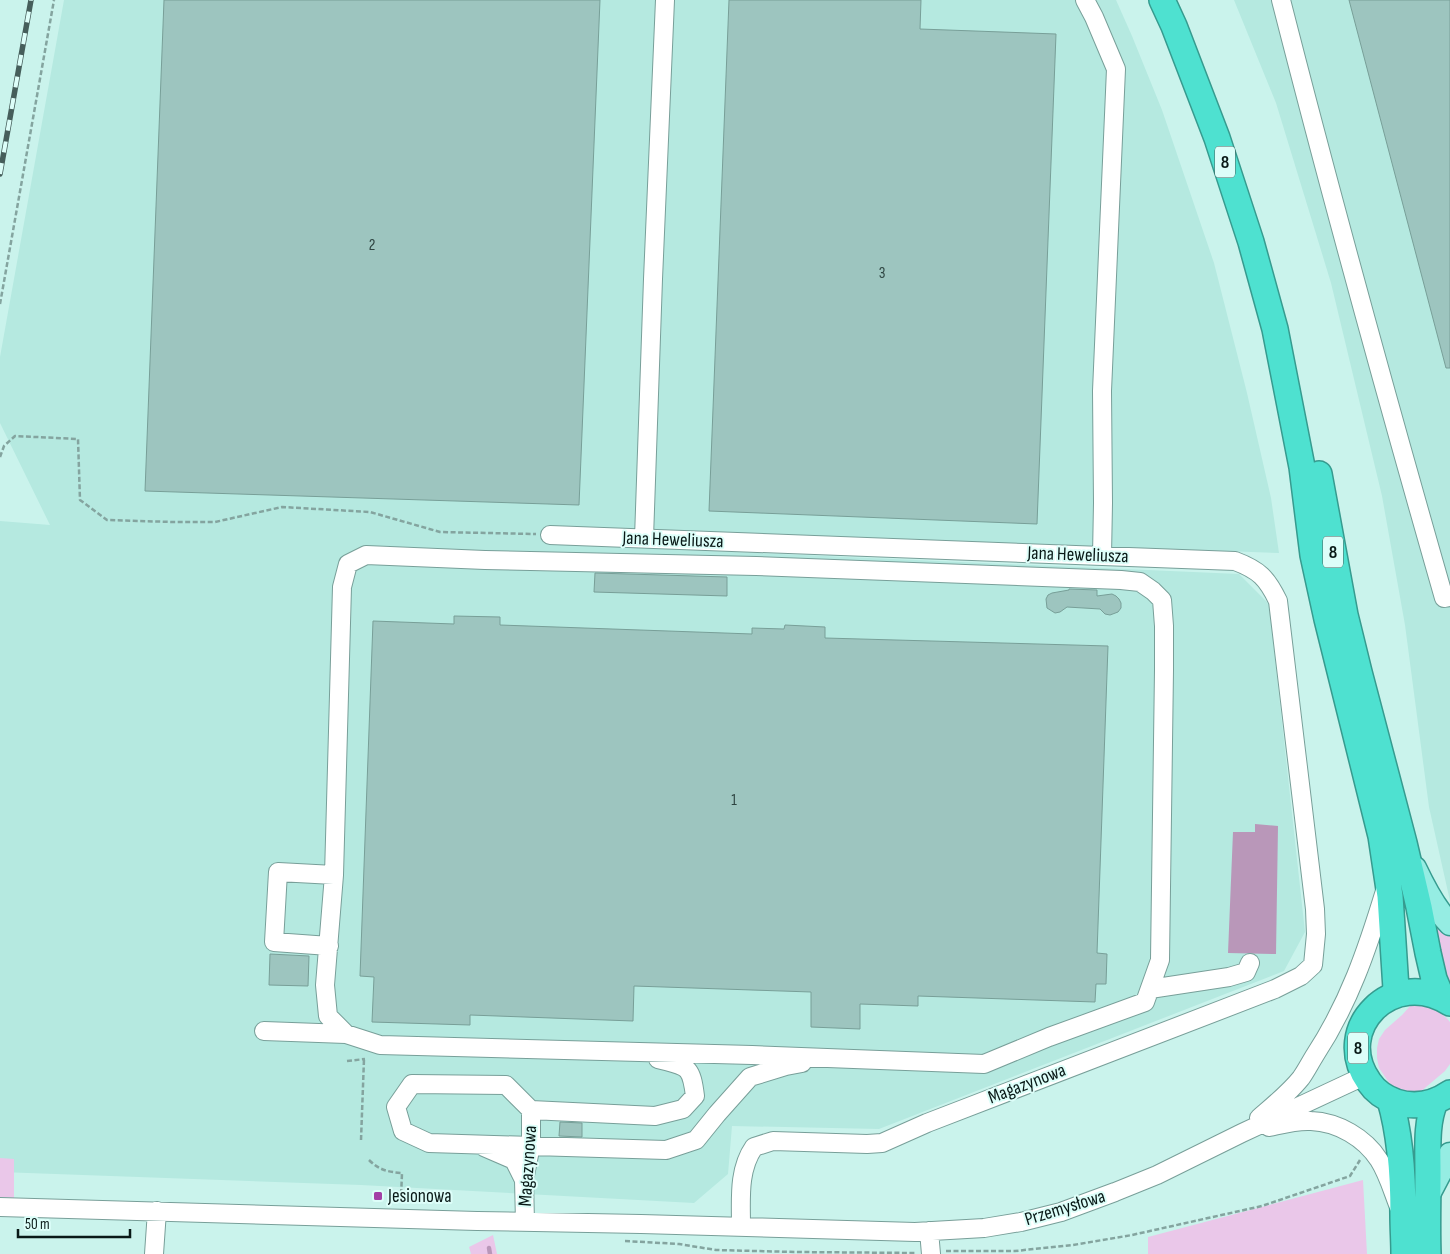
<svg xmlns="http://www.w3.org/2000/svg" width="1450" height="1254" font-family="'Sofia Sans Condensed',sans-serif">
<rect width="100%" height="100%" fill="#caf3ec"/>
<path fill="#b5e9e0" d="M 64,0 L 1116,0 L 1132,36 L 1162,110 L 1214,263 L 1247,393 L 1271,498 L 1279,553 L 551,527 L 550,544 L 1239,574 L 1269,604 L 1305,932 L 1284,971 L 879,1129 L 732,1126 L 728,1174 L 694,1203 L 361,1185 L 0,1172 L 0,521 L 50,525 L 0,423 L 0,357 Z
M 1234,0 L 1450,0 L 1450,901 L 1429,807 L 1405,625 L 1382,496 L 1331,283 L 1276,103 Z"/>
<path fill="#eac7e9" d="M 1431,916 L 1450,936 L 1450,983 L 1447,981 Z
M 1412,1004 C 1430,1005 1438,1008 1450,1022 L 1450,1064 L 1445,1071 L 1419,1093 L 1413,1093 L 1401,1091 L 1392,1087 L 1379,1068 L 1377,1058 L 1377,1048 L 1379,1039 L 1385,1030 L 1402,1015 Z
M 0,1158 L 14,1159 L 14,1198 L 0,1197 Z
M 1363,1180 L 1367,1254 L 1148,1254 L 1148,1237 Z
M 493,1235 L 497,1254 L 471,1254 L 469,1247 Z"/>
<path fill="#b997b9" d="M 1255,824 L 1278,826 L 1276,954 L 1228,953 L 1233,832 L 1255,832 Z"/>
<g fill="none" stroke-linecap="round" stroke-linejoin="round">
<path stroke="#b997b9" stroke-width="4.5" d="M 489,1248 L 490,1254"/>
</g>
<path fill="#9dc5bf" stroke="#789f98" d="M 164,0 L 600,0 L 579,505 L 145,491 Z
M 729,0 L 921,0 L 920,29 L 1056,34 L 1037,524 L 709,511 Z
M 1349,0 L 1450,0 L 1450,368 L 1446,368 Z
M 595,573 L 727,577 L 727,596 L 594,592 Z
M 1069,589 L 1097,590 L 1097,596 L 1112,594 L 1116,596 L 1119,599 L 1121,603 L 1121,608 L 1118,612 L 1110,615 L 1105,614 L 1100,609 L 1067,607 L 1060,612 L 1055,613 L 1047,608 L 1046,599 L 1048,595 L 1052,593 L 1069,590 Z
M 454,616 L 500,617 L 500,625 L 752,634 L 752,628 L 784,629 L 785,625 L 825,627 L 825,638 L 1108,646 L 1097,953 L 1107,954 L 1106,984 L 1096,984 L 1095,1002 L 918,996 L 918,1006 L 860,1004 L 860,1029 L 811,1027 L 811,992 L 634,986 L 633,1021 L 470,1015 L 470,1025 L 372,1022 L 374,977 L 360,976 L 373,621 L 454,624 Z
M 270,954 L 309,956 L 308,986 L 269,985 Z
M 560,1122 L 582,1123 L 582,1137 L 559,1136 Z"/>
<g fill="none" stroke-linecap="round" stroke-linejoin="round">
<defs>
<path id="minor" d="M 1085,0 L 1094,17 L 1116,69 L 1102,391 L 1103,503 L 1102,556
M 1281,0 C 1332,200 1387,399 1444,598 L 1450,597
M 550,535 L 1235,561 C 1259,570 1267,578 1278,601 L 1315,909 L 1316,934 L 1313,965 L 1301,976 L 1275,989 L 927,1123 L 882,1143 L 867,1144 L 773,1141 L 754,1147 C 738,1170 741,1199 741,1226
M 644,538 L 653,279 L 665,0
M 329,946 L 274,942 L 278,872 L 334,875
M 1150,989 L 1229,977 L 1246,972 L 1250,963
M 264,1031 L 346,1034 L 380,1045 L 752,1055 L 984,1064 L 1049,1037 L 1145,1002 L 1160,960 L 1164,670 L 1164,626 L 1162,600 L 1153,591 L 1140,582 L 1121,580 L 756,566 L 485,560 L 366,555 L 348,564 L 342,587 L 334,875 L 325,985 L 328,1016 L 346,1034
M 658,1059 C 687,1067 691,1064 695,1096 L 683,1109 L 655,1116 L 531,1110 L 506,1085 L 412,1084 L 396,1107 L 403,1131 L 429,1143 L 666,1150 L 696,1140 L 717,1114 L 750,1077 L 786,1066 L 802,1063
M 1259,1118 C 1274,1105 1289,1093 1301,1078 C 1306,1071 1310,1063 1315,1055 C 1349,1003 1367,950 1385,891
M 1269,1127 C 1283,1124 1297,1120 1311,1121 C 1338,1122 1365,1138 1379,1160 C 1388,1174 1393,1192 1399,1207
M 484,1147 L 514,1160 L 524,1180
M 0,1207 L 477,1221 L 641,1224 L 915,1232 L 984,1228 L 1021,1222 L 1061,1212 L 1115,1192 L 1157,1175 L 1242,1133 L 1364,1076
M 525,1222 L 524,1180 L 531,1145 L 531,1110
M 929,1231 L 931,1254
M 154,1254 L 157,1211"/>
<path id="major" d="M 1415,868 C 1424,887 1435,909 1450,924
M 1427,1198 L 1450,1154"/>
<path id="highway" d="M 1162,0 L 1174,26 L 1217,138 L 1251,242 L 1275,329 L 1302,467 L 1313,555 L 1327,619 L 1381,836 L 1390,896 L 1396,989 L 1392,996
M 1319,474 L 1345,615 L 1359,672 L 1404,843 L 1419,907 L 1428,953 L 1434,979 L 1442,998
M 1450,1003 C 1393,966 1331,1029 1369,1082 C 1375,1091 1385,1098 1396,1102 C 1415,1108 1434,1104 1450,1093
M 1390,1100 C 1401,1137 1403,1177 1403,1215 C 1403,1228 1404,1241 1404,1254
M 1428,1254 C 1427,1226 1428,1199 1428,1171 C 1428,1149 1426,1122 1435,1102"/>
</defs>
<use href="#minor" stroke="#789f99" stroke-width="20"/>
<use href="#major" stroke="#369b8f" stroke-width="25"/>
<use href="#highway" stroke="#369b8f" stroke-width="28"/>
<path stroke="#84a49f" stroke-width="2.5" stroke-dasharray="5 2.5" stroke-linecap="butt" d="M 0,304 L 54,0
M 0,457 L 4,446 L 15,436 L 78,439 L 80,500 L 107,520 L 173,522 L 215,522 L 282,507 L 370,512 L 440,532 L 536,534
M 347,1061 L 365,1059
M 361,1140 L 364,1059
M 369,1160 C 379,1170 388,1172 402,1173 L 401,1198
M 625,1241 L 679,1244 L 716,1250 L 795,1252 L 916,1253
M 946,1251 L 1015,1251 L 1073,1245 L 1132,1235 L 1262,1206 L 1350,1176 L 1360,1160"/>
<use href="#minor" stroke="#fff" stroke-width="18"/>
<use href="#major" stroke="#95ede3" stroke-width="22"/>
<use href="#highway" stroke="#4ee1d0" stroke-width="25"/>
<defs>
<path id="rail" d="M 0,174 L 31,0"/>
</defs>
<use href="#rail" stroke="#465e5b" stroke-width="5.5"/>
<use href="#rail" stroke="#ddfef9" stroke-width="4" stroke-dasharray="11" stroke-linecap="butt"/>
</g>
<rect fill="#a340a6" stroke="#ddfef9" stroke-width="2" x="373" y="1191" width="10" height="10" rx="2.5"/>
<g text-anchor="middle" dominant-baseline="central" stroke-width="4" stroke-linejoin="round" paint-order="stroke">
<g font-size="16" fill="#2e4441">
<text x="372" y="245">2</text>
<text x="882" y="273">3</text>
<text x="734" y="800">1</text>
</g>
<g fill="#ddfef9" stroke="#495e5b" stroke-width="1">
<rect x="1215" y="146.5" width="20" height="31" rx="4"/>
<rect x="1323" y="536.5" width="20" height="31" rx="4"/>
<rect x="1348" y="1032.5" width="20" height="31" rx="4"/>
</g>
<g font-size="18" font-weight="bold" fill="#091917">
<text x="1225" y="162">8</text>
<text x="1333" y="552">8</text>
<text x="1358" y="1048">8</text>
</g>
<g font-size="19" fill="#091917" stroke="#ddfef9">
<text transform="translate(673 540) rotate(2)">Jana Heweliusza</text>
<text transform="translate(1078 555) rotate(2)">Jana Heweliusza</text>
<text transform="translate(1027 1084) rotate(-21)">Magazynowa</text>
<text transform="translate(528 1166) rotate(-86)">Magazynowa</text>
<text transform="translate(1065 1208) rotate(-17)">Przemysłowa</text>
</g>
<g font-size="19" fill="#091917" stroke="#ddfef9" text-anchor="start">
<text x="388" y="1196">Jesionowa</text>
</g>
</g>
<path d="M18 1229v8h112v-8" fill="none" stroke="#091917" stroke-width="2.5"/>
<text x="25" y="1229" font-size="15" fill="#091917" stroke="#ddfef9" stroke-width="4" paint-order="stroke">50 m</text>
</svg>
